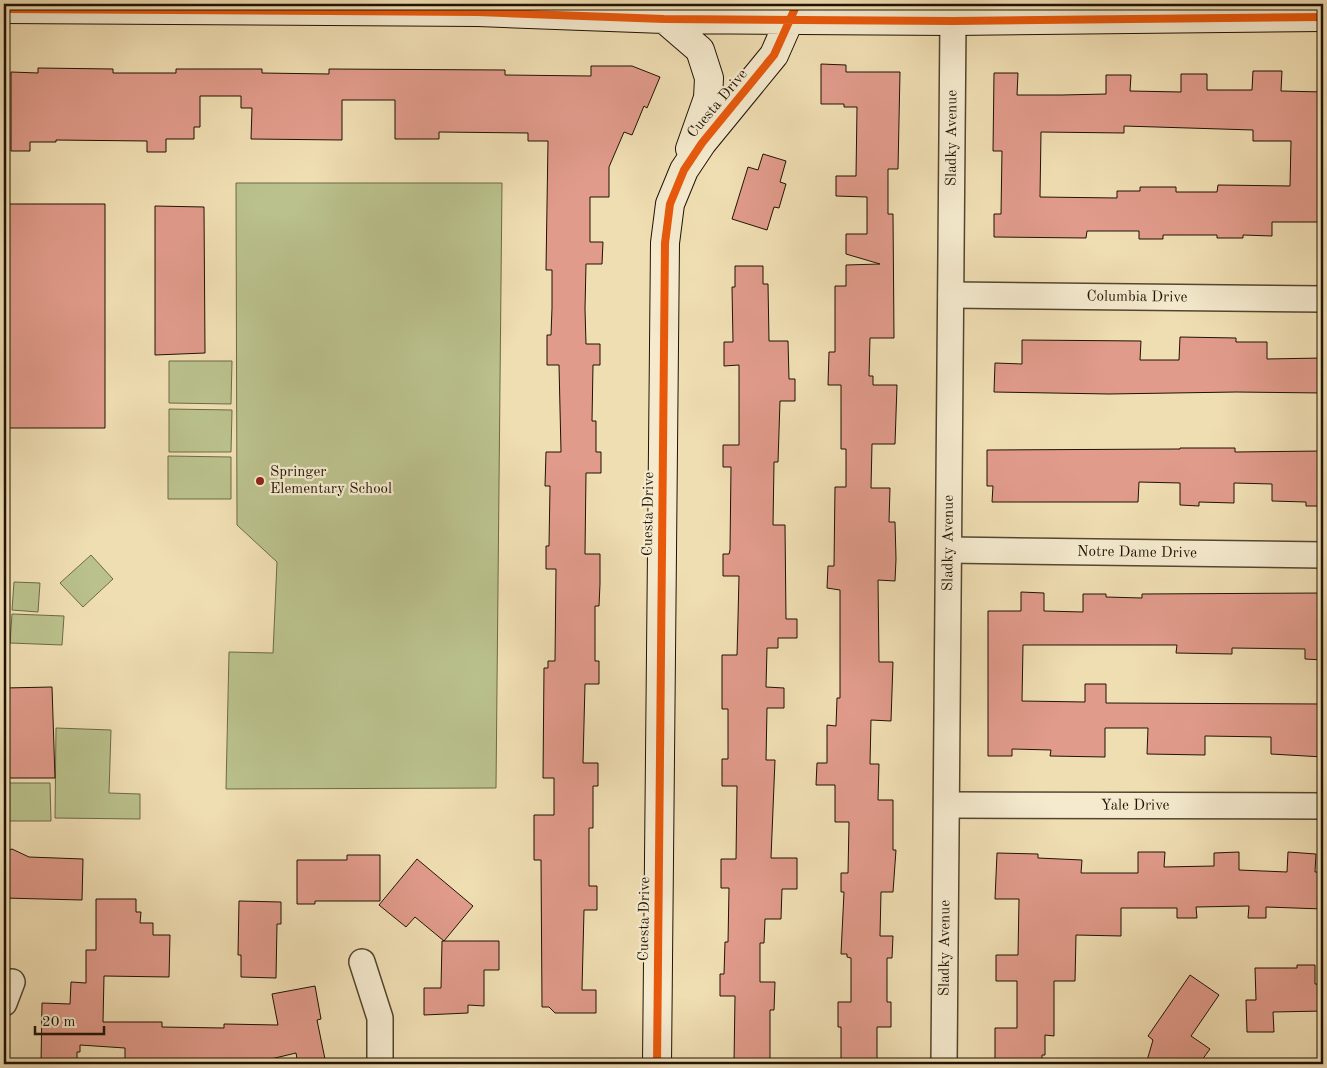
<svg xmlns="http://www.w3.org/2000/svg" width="1327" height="1068" font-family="'Old Standard TT',serif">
<rect width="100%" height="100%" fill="#f0deb3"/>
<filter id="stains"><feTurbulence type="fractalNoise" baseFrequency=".004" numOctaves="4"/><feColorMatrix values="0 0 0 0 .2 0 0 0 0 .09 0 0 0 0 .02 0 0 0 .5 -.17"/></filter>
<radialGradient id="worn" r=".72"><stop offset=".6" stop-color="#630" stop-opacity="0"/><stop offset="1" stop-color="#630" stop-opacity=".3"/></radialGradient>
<path fill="#bac18c" stroke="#6c6a48" d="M 236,183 L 502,183 L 496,788 L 226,789 L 229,652 L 273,653 L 277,562 L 237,525 Z
M 169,361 L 232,361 L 231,404 L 169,403 Z
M 169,409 L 232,410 L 231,452 L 169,452 Z
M 168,456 L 231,457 L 231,499 L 168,499 Z
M 91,555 L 113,579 L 83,607 L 60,583 Z
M 14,582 L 40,583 L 38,612 L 12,610 Z
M 12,614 L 64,616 L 62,645 L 10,643 Z
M 56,728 L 111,730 L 109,793 L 140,794 L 140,819 L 55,818 Z
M 4,783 L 50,783 L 51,821 L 4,821 Z"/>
<path fill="#e19b8b" stroke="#1f1303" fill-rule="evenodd" d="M 821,64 L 846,65 L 846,72 L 900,72 L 898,169 L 888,169 L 888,214 L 893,214 L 894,338 L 870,338 L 869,376 L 873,376 L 873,385 L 897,385 L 895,444 L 872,444 L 871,488 L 890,488 L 889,522 L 895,522 L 896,559 L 895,581 L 878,580 L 879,662 L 893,662 L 891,721 L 871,720 L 870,764 L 879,764 L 878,800 L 893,800 L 893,850 L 896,850 L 893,892 L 881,892 L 880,936 L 893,936 L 892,958 L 887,958 L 887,1002 L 891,1002 L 891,1027 L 877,1027 L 877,1064 L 841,1064 L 841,1027 L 838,1027 L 838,1002 L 851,1002 L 851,958 L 847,957 L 847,954 L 841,954 L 844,892 L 841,892 L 841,873 L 848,873 L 849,822 L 835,822 L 835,785 L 816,785 L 817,763 L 827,763 L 827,725 L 836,726 L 837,698 L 840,698 L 840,590 L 827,588 L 828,566 L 834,566 L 835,487 L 846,487 L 846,449 L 841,449 L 841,385 L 828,385 L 829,352 L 835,352 L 835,286 L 846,286 L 846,265 L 880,264 L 846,254 L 846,234 L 867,234 L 867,197 L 836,196 L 836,176 L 856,176 L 857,107 L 844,107 L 844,104 L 821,104 Z
M 591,66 L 632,66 L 660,77 L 647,108 L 644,106 L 632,135 L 624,132 L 609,167 L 609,197 L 590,197 L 590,242 L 603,242 L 602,264 L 586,264 L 585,309 L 586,344 L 600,344 L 600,365 L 593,365 L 592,421 L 596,421 L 596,452 L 601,452 L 601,473 L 586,473 L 585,554 L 600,554 L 600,584 L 599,606 L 595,606 L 595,661 L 599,661 L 599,684 L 585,684 L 583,763 L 598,763 L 598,786 L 593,786 L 593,828 L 589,828 L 589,886 L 597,886 L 597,910 L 584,910 L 582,990 L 596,990 L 596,1013 L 555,1013 L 549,1007 L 542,1007 L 541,860 L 534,860 L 534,815 L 554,815 L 554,778 L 543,778 L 544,668 L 548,668 L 548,661 L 555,661 L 556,569 L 546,569 L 546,546 L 549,546 L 550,486 L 545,486 L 546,452 L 561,452 L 559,365 L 547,365 L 547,335 L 551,335 L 552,308 L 552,270 L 546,270 L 548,141 L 528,141 L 528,133 L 439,132 L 439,139 L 395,139 L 395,100 L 342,100 L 342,140 L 251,139 L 252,108 L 241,108 L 241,96 L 200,96 L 200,127 L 194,127 L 194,139 L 166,139 L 166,152 L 147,152 L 147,141 L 56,140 L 56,142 L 30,142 L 30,151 L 11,151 L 11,72 L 38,73 L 38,68 L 113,69 L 113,73 L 176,73 L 176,69 L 262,69 L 262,73 L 329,74 L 329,69 L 505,70 L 505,75 L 591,76 Z
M 1253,71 L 1282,71 L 1281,91 L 1323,92 L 1320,184 L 1323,184 L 1323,218 L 1318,218 L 1318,222 L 1272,222 L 1272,236 L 1243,235 L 1243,238 L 1217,238 L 1217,235 L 1163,235 L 1163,239 L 1139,239 L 1139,231 L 1087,231 L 1086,238 L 994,237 L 994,214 L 1001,214 L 1002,151 L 993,151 L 994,73 L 1018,73 L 1017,95 L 1062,95 L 1106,94 L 1106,75 L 1131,75 L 1130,91 L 1181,92 L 1181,74 L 1207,74 L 1207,90 L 1252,90 ZM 1124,126 L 1253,130 L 1253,141 L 1291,141 L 1290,186 L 1218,185 L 1217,192 L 1176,192 L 1176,187 L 1140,187 L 1140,191 L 1117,191 L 1117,198 L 1040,197 L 1041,132 L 1124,133 Z
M 763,154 L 786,161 L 780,182 L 786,184 L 779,208 L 774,207 L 767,230 L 732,219 L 748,167 L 758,170 Z
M 4,204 L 105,204 L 105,428 L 4,428 Z
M 155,206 L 204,207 L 205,353 L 155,355 Z
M 735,266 L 763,266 L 763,284 L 768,284 L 769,341 L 788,341 L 789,379 L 795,379 L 795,401 L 780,401 L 778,462 L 774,462 L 773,525 L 785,525 L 786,619 L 797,619 L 797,638 L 778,638 L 778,648 L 767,648 L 766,687 L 784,688 L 784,708 L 767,708 L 766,760 L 775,760 L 771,858 L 797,858 L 797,889 L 782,889 L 781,919 L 765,919 L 764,943 L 760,943 L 760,982 L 775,982 L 774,1010 L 770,1010 L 770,1064 L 734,1064 L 735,996 L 720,996 L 720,974 L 724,974 L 725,942 L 728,942 L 729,888 L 721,888 L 721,859 L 736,859 L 737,786 L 722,786 L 722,759 L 728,759 L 728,709 L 722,709 L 722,655 L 737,655 L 738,618 L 739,576 L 723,576 L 723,554 L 729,554 L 730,550 L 731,467 L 723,467 L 723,445 L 739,445 L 739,365 L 724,366 L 724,342 L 733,342 L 732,287 L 735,287 Z
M 1180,337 L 1236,338 L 1236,342 L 1267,342 L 1267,359 L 1323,358 L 1323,393 L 1236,392 L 1109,394 L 994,392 L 995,363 L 1022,364 L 1022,340 L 1141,341 L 1140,360 L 1179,360 Z
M 1180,448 L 1235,448 L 1235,452 L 1323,451 L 1323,506 L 1306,506 L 1306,502 L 1272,501 L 1272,484 L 1234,483 L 1234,503 L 1199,502 L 1199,506 L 1180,505 L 1180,483 L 1139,482 L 1138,502 L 992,502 L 993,486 L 987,486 L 987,450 L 1180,449 Z
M 1021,592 L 1044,593 L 1044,611 L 1083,612 L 1083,594 L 1106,594 L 1106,597 L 1142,598 L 1142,594 L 1323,593 L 1323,660 L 1305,659 L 1305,649 L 1232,648 L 1232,654 L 1176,653 L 1177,645 L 1023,645 L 1022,701 L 1085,702 L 1085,684 L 1106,684 L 1106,703 L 1323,704 L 1323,757 L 1271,754 L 1271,737 L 1205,736 L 1205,755 L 1147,754 L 1148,728 L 1105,728 L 1105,757 L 1050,756 L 1051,750 L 1012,749 L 1012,756 L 988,756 L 988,611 L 1021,611 Z
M 52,687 L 55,778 L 4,778 L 4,688 Z
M 12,849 L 29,857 L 83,859 L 82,900 L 4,898 L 4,852 Z
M 1138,852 L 1165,852 L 1164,867 L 1214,866 L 1214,853 L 1239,852 L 1239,870 L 1287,872 L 1288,852 L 1316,854 L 1315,872 L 1323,872 L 1323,909 L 1266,907 L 1266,918 L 1248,918 L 1249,906 L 1196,907 L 1197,918 L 1177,918 L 1177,908 L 1121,908 L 1121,936 L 1076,935 L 1075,981 L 1054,981 L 1054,1036 L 1045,1035 L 1045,1055 L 1042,1055 L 1042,1064 L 995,1064 L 995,1028 L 1017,1028 L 1017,981 L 996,981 L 996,955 L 1018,955 L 1019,899 L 995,899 L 997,853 L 1038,854 L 1038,858 L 1082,860 L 1081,873 L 1138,873 Z
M 347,855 L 380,855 L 380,901 L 315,901 L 315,904 L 297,904 L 297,860 L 347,860 Z
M 417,859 L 473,906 L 444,941 L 499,941 L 499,970 L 484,970 L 484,1006 L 468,1005 L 468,1013 L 424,1015 L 424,988 L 441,988 L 442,941 L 444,941 L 415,917 L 406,927 L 379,905 Z
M 96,899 L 136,899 L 136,912 L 141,912 L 140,923 L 153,923 L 153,935 L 170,935 L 169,977 L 104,976 L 103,1022 L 162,1022 L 162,1027 L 224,1028 L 224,1024 L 278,1025 L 272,994 L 315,986 L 321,1019 L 317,1020 L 326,1064 L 298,1064 L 296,1053 L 250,1064 L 184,1062 L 125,1064 L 125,1048 L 80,1045 L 80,1052 L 77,1052 L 77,1064 L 41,1064 L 42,1003 L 70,1004 L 71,982 L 86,983 L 86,950 L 96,950 Z
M 239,901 L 281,902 L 281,924 L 277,924 L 276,978 L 241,977 L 241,955 L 238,955 Z
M 1297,965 L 1315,965 L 1315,984 L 1323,984 L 1323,1011 L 1273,1012 L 1274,1032 L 1247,1032 L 1246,1000 L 1256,1000 L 1255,968 L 1297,968 Z
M 1190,975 L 1219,995 L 1191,1036 L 1210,1049 L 1199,1064 L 1146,1064 L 1153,1040 L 1148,1036 Z"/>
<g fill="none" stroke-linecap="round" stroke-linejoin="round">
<defs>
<g id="street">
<path id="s1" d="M 951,295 L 1323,299"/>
<path id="s2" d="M 949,550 L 1323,555"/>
<path id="s3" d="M 947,805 L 1323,806"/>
<path d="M 362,962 L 380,1018 L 380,1064"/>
<path d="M 4,1003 L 12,982"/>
<path id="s4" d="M 944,1064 L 953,21"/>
</g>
<path id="secondary" d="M 4,9 L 478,12 L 664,19 L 953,21 L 1323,17
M 664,19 L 700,50 L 709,78 L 708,98 L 690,149
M 657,1064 L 665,243 L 670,204 L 684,170 L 702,143 L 774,55 L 796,5"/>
</defs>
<use href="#street" stroke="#53462f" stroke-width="28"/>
<use href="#secondary" stroke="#1f1303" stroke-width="30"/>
<use href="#street" stroke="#f5eace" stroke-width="25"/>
<use href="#secondary" stroke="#f5eace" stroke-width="28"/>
<defs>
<path id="cycleway" d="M 4,9 L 478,12 L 664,19 L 953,21 L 1323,17
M 657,1064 L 665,243 L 670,204 L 684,170 L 702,143 L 774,55 L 797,4"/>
</defs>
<use href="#cycleway" stroke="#f5eace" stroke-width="11"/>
<use href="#cycleway" stroke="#e8590c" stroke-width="8"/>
</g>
<circle fill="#8f2418" stroke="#f5eace" stroke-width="2" cx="260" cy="481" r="5"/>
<g text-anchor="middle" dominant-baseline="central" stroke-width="4.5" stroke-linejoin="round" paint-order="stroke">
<g font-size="15" fill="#1f1303" stroke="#f5eace">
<text transform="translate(718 104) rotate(-50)">Cuesta Drive</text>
<text stroke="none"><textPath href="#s4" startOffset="926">Sladky Avenue</textPath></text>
<text stroke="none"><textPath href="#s1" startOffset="186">Columbia Drive</textPath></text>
<text transform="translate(649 514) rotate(-89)">Cuesta Drive</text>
<text stroke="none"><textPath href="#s4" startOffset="521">Sladky Avenue</textPath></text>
<text stroke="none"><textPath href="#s2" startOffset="188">Notre Dame Drive</textPath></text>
<text stroke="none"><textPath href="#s3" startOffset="188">Yale Drive</textPath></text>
<text transform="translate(645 919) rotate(-89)">Cuesta Drive</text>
<text stroke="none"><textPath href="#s4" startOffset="116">Sladky Avenue</textPath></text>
</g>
<g font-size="15" fill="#1f1303" stroke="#f5eace" text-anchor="start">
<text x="270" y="472">Springer<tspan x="270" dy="17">Elementary School</tspan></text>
</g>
</g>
<rect width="1327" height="1068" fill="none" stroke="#f0deb3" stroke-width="20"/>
<rect x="5" y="5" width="1317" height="1058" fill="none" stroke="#1f1303" stroke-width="2.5"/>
<rect x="10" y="10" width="1307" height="1048" fill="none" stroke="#1f1303"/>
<path d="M35 1026v8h69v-8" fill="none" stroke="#1f1303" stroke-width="2.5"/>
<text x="42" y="1026" font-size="15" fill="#1f1303" stroke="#f5eace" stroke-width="4" paint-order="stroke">20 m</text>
<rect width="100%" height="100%" filter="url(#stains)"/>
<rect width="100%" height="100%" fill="url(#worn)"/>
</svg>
